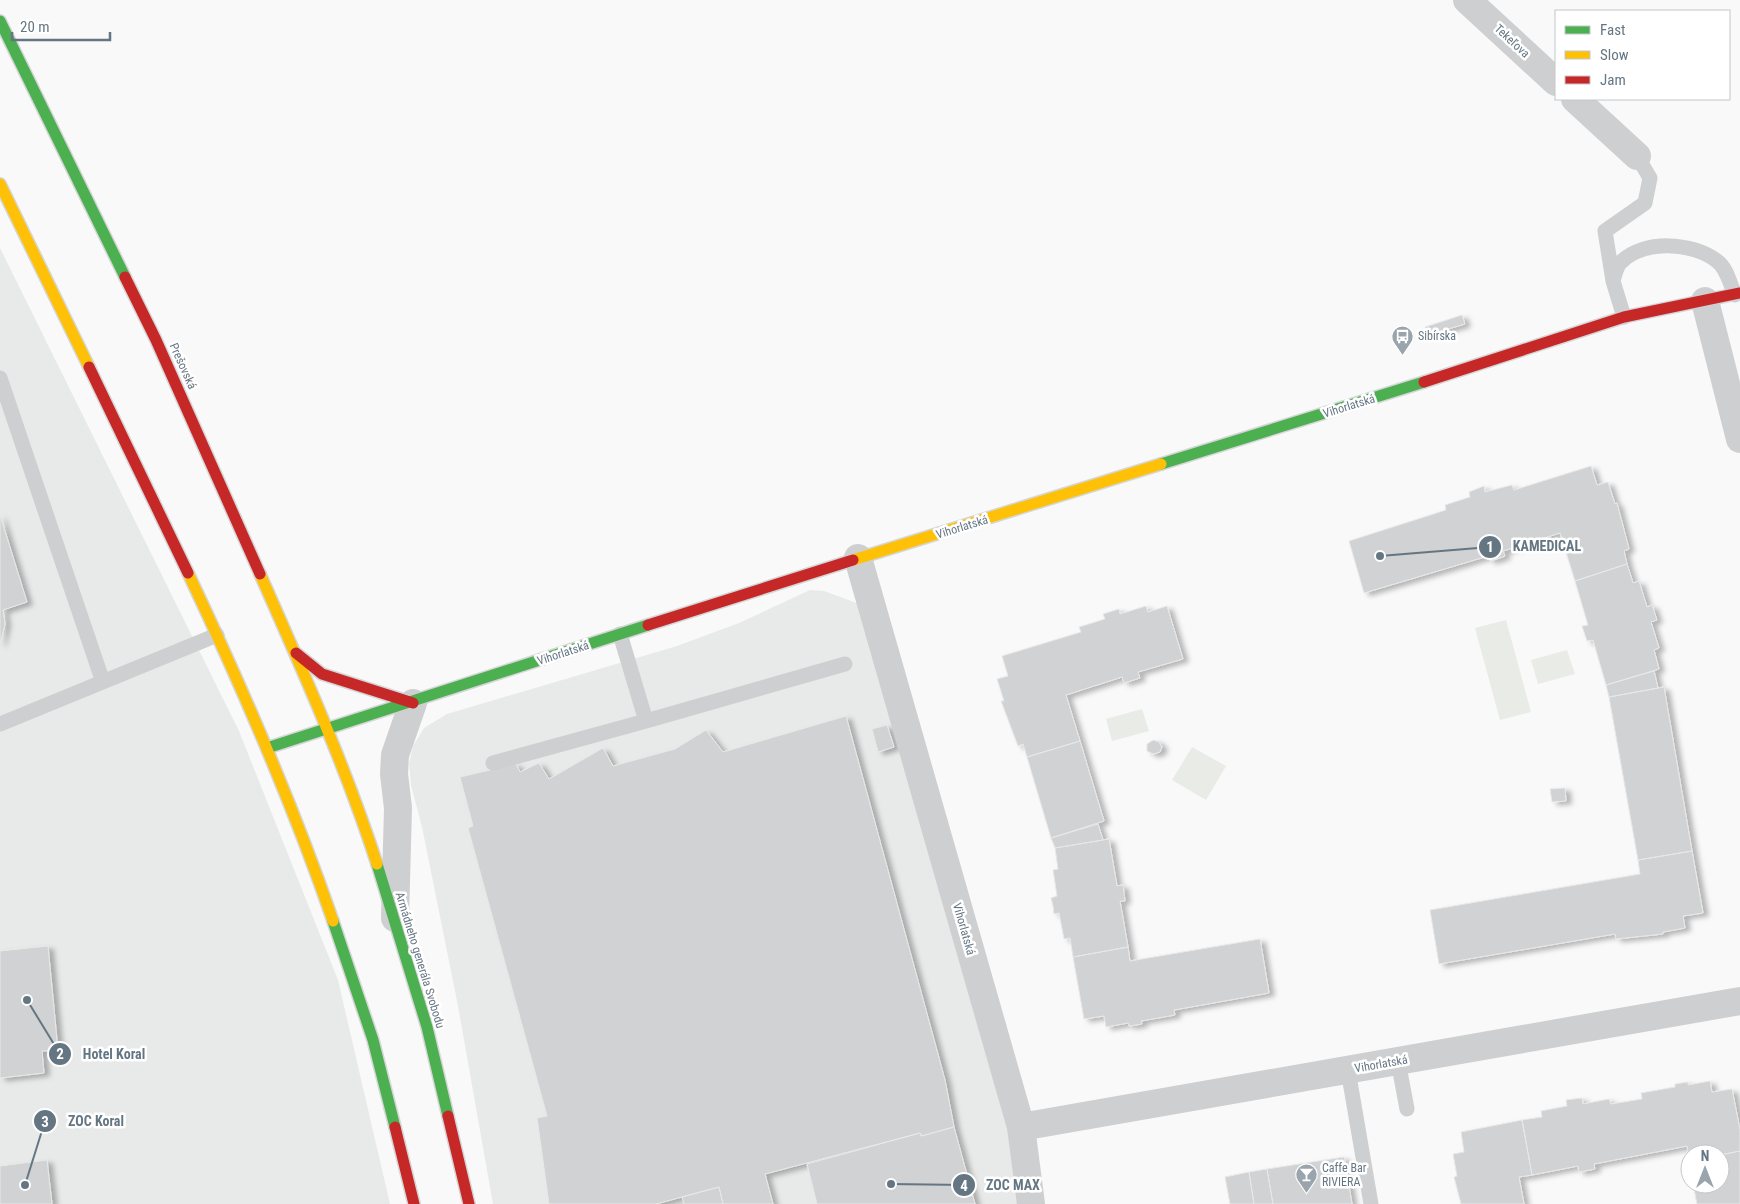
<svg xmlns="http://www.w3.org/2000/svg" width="1740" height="1204" font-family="'Roboto Condensed',sans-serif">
<defs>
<filter id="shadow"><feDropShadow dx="5.5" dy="3" stdDeviation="2.5" flood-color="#0004"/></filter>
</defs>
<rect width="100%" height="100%" fill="#f9f9f9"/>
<path fill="#e8e9e9" d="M 0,248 L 239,731 L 338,980 L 390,1204 L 0,1204 Z
M 810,590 L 824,591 L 873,609 L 1031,1204 L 493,1204 L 458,1006 L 422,827 L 411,785 L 409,764 L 413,746 L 424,728 L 447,714 L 677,646 L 739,623 Z"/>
<path fill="#e8ebe6" d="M 1506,620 L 1531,712 L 1500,720 L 1475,628 Z
M 1567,650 L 1575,674 L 1538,684 L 1531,660 Z
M 1142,709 L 1149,731 L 1112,741 L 1106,719 Z
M 1192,747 L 1226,766 L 1206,800 L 1172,780 Z"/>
<path fill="#d0d2d3" stroke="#e8e8e8" filter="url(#shadow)" d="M 1462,315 L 1465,324 L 1428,335 L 1425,327 Z
M 1591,466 L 1597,485 L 1608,482 L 1615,504 L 1617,503 L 1629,549 L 1624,551 L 1627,564 L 1575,581 L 1560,533 L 1503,551 L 1505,556 L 1497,559 L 1490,561 L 1488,556 L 1364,593 L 1349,541 L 1446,510 L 1445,505 L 1470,497 L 1469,492 L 1484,486 L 1485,492 L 1512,485 L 1514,490 Z
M 0,515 L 27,602 L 3,610 L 5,624 L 0,644 Z
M 1627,564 L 1633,583 L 1639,581 L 1647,607 L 1652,605 L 1657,620 L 1651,622 L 1659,648 L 1654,650 L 1659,669 L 1606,685 L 1593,640 L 1587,641 L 1582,626 L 1588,625 L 1575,581 Z
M 1146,606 L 1148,612 L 1167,606 L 1183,659 L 1138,672 L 1140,678 L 1124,683 L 1122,677 L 1066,695 L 1080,741 L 1027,757 L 1023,744 L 1018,746 L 1001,701 L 1004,701 L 997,679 L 1008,676 L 1002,656 L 1081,632 L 1079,627 L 1105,619 L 1103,614 L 1119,609 L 1120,614 Z
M 1654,671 L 1658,688 L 1609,697 L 1606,685 Z
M 1664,687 L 1692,851 L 1638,860 L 1609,697 Z
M 846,716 L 945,1080 L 954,1127 L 922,1136 L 920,1133 L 765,1174 L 773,1204 L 723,1204 L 719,1187 L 656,1204 L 549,1204 L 537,1118 L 547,1116 L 468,828 L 473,826 L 460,777 L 516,764 L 520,772 L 539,763 L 549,779 L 603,748 L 613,766 L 675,749 L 706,730 L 723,752 Z
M 887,725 L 894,747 L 878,752 L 872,729 Z
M 1153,740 L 1159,742 L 1162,747 L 1160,752 L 1153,754 L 1147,751 L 1147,744 Z
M 1080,741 L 1104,821 L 1051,838 L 1027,757 Z
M 1565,788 L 1566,801 L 1552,802 L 1550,789 Z
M 1098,824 L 1103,840 L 1055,848 L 1051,838 Z
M 1109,839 L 1117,886 L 1123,885 L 1125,901 L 1120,901 L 1128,947 L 1073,957 L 1070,938 L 1064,939 L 1059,913 L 1054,914 L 1053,906 L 1051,898 L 1057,896 L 1053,870 L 1058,869 L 1055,848 Z
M 1692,851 L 1703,913 L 1683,916 L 1685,928 L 1663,932 L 1663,934 L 1616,939 L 1615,934 L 1439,964 L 1430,910 L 1640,874 L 1638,860 Z
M 1260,939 L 1269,993 L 1174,1010 L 1175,1015 L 1141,1021 L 1142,1024 L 1129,1026 L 1128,1023 L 1106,1027 L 1104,1016 L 1084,1019 L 1073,957 L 1128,947 L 1130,961 Z
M 48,946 L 58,1050 L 42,1051 L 44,1073 L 0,1078 L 0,951 Z
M 1710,1081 L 1712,1092 L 1732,1089 L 1740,1130 L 1740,1151 L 1720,1155 L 1690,1154 L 1690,1161 L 1687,1146 L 1594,1164 L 1595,1169 L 1579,1172 L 1578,1166 L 1532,1175 L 1522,1120 L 1542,1117 L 1541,1111 L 1567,1106 L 1566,1100 L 1582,1098 L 1583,1104 L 1609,1099 L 1611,1104 L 1642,1099 L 1641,1093 L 1675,1087 L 1675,1084 L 1688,1082 L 1688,1085 Z
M 1522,1120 L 1532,1175 L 1519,1177 L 1524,1204 L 1461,1204 L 1454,1177 L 1457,1176 L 1453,1154 L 1464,1152 L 1461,1132 Z
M 954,1127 L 975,1204 L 817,1204 L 807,1164 L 920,1133 L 921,1136 Z
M 1740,1151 L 1740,1204 L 1697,1204 L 1693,1184 L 1720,1184 L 1720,1155 Z
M 1344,1157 L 1352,1204 L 1273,1204 L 1267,1169 Z
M 47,1160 L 52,1204 L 0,1204 L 0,1166 Z
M 1267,1169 L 1273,1204 L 1254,1204 L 1249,1172 Z
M 1249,1172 L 1254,1204 L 1230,1204 L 1225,1177 Z
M 719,1187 L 723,1204 L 684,1204 L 682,1197 Z"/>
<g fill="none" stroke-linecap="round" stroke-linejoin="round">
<defs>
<path id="fast" d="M 0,21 L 125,277
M 1161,464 L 1424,382
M 267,748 L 648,625
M 377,864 L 427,1027 L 448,1116
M 333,921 L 373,1040 L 395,1127"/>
<path id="slow" d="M 0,184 L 89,367
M 853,560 L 1161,464
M 188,573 C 242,687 292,802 333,921
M 260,574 C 302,669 345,765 377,864"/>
<path id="jam" d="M 125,277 L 156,340 L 260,574
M 89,367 L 188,573
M 1424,382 L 1624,317 L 1740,293
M 648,625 L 853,560
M 296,653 L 322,674 L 413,703
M 448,1116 L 469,1204
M 395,1127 L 414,1204"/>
</defs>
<use href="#fast" stroke="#d5d6d7" stroke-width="14"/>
<use href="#slow" stroke="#d5d6d7" stroke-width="14"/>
<use href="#jam" stroke="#d5d6d7" stroke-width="14"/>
<path stroke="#cecfd0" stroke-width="15" d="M 1613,281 C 1615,275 1616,268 1620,263 C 1643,239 1693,242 1717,261 C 1727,268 1730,284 1735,295
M 1624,317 L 1613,281 L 1605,231 L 1645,203 L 1650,178 L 1637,156
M 0,378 L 103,682
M 620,634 L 646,721 L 845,664
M 0,724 L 217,635
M 493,763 L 646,721
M 1398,1061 L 1407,1109
M 1348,1070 L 1371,1204"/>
<path stroke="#cecfd0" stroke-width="28" d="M 1467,0 L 1556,82
M 1575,99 L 1637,156
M 1705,301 L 1740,439
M 858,558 L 1021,1127 L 1031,1204
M 395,918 L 398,808 L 394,774 L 395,755 L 413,703
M 1021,1127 L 1740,1001"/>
<use href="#fast" stroke="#4caf50" stroke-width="11"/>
<use href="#slow" stroke="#ffc107" stroke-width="11"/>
<use href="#jam" stroke="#c62828" stroke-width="11"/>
</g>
<defs>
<symbol id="bus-pin" viewBox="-11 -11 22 30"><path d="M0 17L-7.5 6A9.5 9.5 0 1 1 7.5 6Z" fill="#99a4ac" stroke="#fff"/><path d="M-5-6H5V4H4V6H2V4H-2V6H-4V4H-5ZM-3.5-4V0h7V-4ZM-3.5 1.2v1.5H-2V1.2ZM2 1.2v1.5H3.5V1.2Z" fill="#fff"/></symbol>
<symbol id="bar-pin" viewBox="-11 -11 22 30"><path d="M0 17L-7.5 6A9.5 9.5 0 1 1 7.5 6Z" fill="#99a4ac" stroke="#fff"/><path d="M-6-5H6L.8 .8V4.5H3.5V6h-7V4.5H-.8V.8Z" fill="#fff"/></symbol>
</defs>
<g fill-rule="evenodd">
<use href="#bus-pin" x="1390" y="324" width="25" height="34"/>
<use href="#bar-pin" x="1294" y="1162" width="25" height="34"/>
</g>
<g text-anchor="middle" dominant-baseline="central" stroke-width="5" stroke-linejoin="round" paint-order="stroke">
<g font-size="12" fill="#657683" stroke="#fff">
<text transform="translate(1512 41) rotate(43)">Tekeľova</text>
<text transform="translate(183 366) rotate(66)">Prešovská</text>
<text transform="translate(1349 406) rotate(-17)">Vihorlatská</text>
<text transform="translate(962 527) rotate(-17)">Vihorlatská</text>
<text transform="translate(563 653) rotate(-18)">Vihorlatská</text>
<text transform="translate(964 929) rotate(74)">Vihorlatská</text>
<text transform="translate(420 960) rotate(73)">Armádneho generála Svobodu</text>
<text transform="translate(1381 1064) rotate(-10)">Vihorlatská</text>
</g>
<g font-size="12" fill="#657683" stroke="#fff" text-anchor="start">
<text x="1418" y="336">Sibírska</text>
<text x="1322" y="1168">Caffe Bar<tspan x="1322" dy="14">RIVIERA</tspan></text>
</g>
</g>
<path fill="none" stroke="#657683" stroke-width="2" d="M1380 556L1490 547M27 1000L60 1054M25 1185L45 1121M891 1184L964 1185"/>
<g fill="#657683" stroke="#fff" stroke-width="2">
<circle cx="1380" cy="556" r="5"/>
<circle cx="27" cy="1000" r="5"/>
<circle cx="25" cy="1185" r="5"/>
<circle cx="891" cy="1184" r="5"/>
<circle cx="1490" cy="547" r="12"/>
<circle cx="60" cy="1054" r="12"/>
<circle cx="45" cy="1121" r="12"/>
<circle cx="964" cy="1185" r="12"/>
</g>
<g font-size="15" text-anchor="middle" font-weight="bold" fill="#fff">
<text x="1490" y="552">1</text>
<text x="60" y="1059">2</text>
<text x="45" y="1127">3</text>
<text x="964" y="1191">4</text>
</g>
<g font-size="14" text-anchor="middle" font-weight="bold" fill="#657683" stroke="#fff" stroke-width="5" stroke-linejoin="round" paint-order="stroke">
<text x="1547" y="551">KAMEDICAL</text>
<text x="114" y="1059">Hotel Koral</text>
<text x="96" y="1126">ZOC Koral</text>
<text x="1013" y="1190">ZOC MAX</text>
</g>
<rect x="1555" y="10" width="175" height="90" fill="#ffffff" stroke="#c1c8cd"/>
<rect x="1565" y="26" width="25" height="8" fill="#4caf50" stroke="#c1c8cd"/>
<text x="1600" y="35" font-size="15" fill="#657683">Fast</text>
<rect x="1565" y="51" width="25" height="8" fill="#ffc107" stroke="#c1c8cd"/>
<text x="1600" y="60" font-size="15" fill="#657683">Slow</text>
<rect x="1565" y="76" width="25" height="8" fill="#c62828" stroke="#c1c8cd"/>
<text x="1600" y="85" font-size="15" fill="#657683">Jam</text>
<g transform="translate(1705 1169)"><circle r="24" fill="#ffffff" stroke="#c1c8cd"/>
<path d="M0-4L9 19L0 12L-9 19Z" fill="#99a4ac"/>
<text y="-8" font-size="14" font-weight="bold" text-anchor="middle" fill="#657683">N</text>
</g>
<path d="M12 32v8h98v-8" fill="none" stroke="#657683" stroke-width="2.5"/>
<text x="20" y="32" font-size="15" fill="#657683" stroke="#ffffff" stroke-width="4" paint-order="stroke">20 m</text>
</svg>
